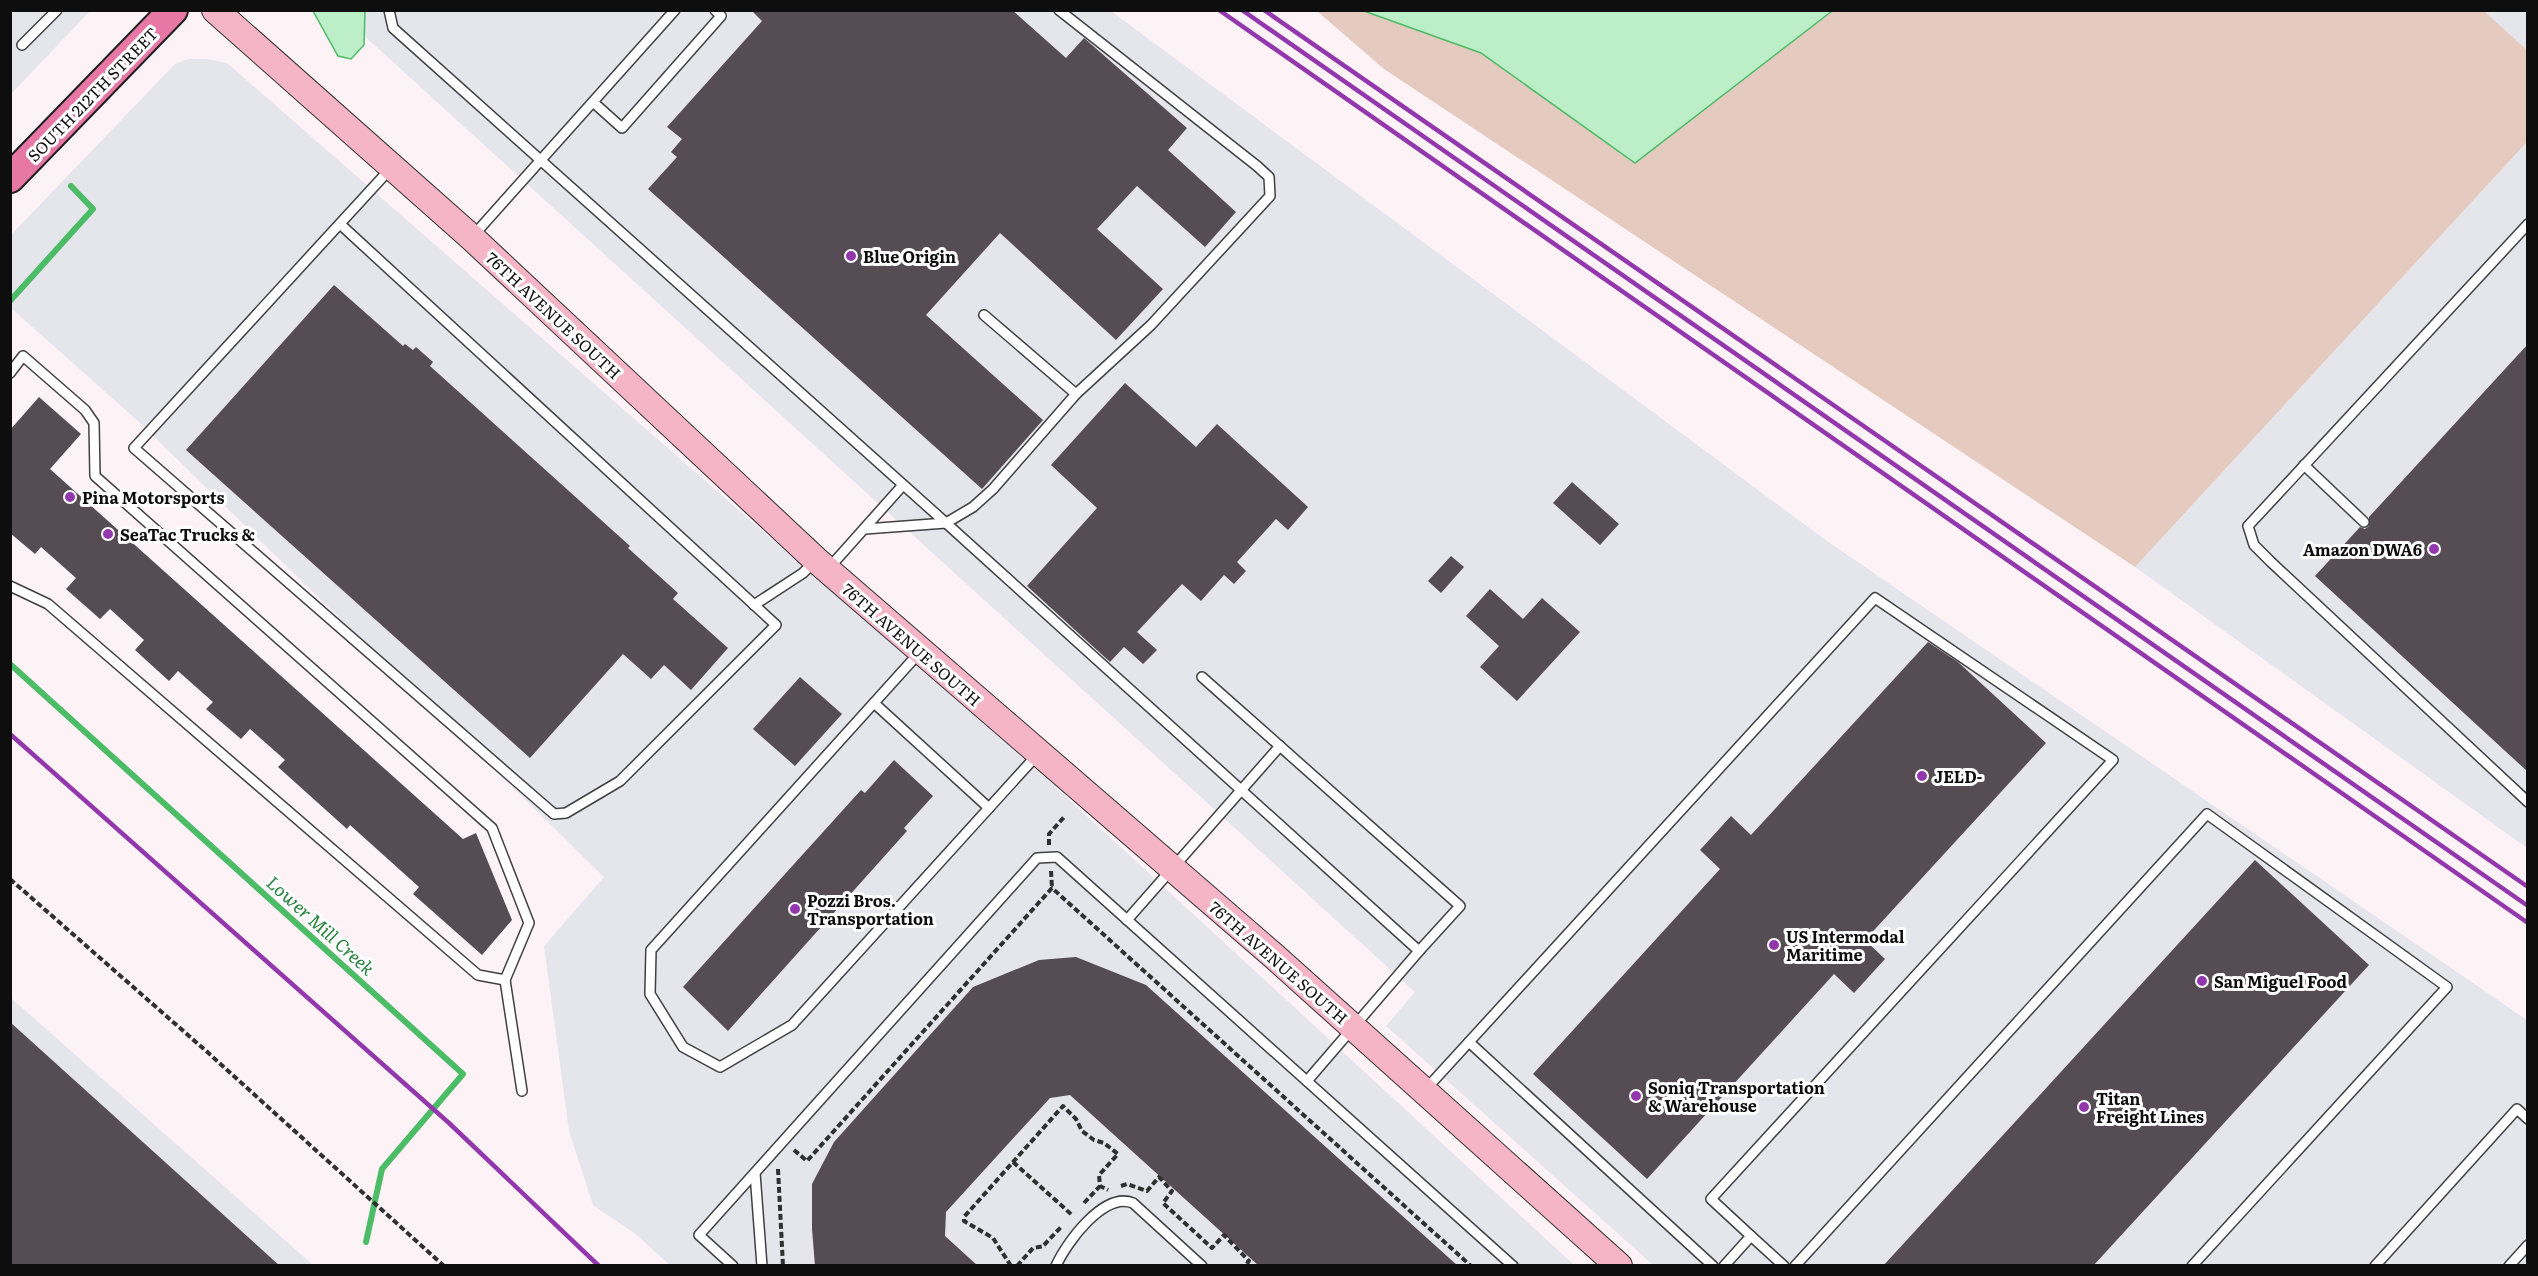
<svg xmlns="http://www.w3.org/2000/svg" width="2538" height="1276" viewBox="0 0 2538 1276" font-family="Literata,serif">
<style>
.industrial{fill:#e4e6ec}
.green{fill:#e4cabf}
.water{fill:#bceec7;stroke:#4dbc66;stroke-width:1.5}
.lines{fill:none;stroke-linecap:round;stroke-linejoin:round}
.stream{stroke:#4dbc66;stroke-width:6}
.building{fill:#564c53}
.lane-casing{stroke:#414141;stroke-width:12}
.secondary-casing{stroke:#303030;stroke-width:28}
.primary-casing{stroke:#1f1f1f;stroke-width:32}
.path{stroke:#303030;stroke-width:4;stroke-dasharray:6 3;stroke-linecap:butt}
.lane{stroke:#fff;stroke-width:9}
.secondary{stroke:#f5b5c7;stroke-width:26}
.primary{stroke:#e778a6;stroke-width:28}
.rail{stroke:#9338ac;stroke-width:4.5}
.poi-dot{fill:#9338ac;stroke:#fff;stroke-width:2}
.labels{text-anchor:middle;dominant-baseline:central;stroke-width:6;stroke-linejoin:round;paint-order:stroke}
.street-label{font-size:16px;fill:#0e0e0e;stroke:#fff}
.poi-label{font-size:16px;font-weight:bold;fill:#0e0e0e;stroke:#fff;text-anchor:start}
.water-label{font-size:18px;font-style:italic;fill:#26833e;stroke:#fff}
</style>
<rect width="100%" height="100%" fill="#fdf2f6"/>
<!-- industrial -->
<g class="industrial">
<polygon points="11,11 90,11 11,94"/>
<polygon points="337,11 1111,11 1827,541 2527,1020 2527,1265 1653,1265 1386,1026 1415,992"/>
<polygon points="2484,11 2527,11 2527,50"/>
<polygon points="188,59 208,59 227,63 1050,782 1574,1265 670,1265 634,1233 593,1205 569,1131 544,946 604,877 138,421 11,308 10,236 175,64"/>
<polygon points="2527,142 2527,848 2135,567"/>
<polygon points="11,998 313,1265 11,1265"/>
</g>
<!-- green -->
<polygon class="green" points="1317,11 2484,11 2527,50 2527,142 2135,567 1384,69"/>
<!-- water -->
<g class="water">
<polygon points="313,11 365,11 364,45 351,59 338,56"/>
<polygon points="1364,11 1832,11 1635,163 1481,53"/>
</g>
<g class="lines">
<!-- stream -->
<g class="stream">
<polyline points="10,301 93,209 71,186"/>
<polyline points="10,664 463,1074 382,1169 366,1242"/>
</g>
</g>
<!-- building -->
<g class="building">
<polygon points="751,10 1012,10 1066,58 1084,38 1187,128 1168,150 1236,212 1205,247 1137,186 1097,229 1163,289 1116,340 1000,233 926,315 1043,420 982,489 648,189 677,157 671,152 682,139 667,127 762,21"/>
<polygon points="334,285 403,346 405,344 413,350 416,347 433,362 430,366 630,546 628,548 678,593 673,599 728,648 691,690 664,665 651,679 623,654 530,758 186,450"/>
<polygon points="2528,344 2528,772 2315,576 2360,527 2365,529 2369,526 2369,517"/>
<polygon points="1125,383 1196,447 1217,424 1308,507 1288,530 1276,519 1237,562 1246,571 1234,584 1224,575 1201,601 1182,584 1137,632 1157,650 1143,664 1124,647 1110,662 1027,586 1097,508 1051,465"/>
<polygon points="39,397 81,434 50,469 463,839 476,833 512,920 482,955 413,894 419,887 350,825 347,829 278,767 285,760 250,729 241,739 206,709 213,702 178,671 169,681 135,650 144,640 110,609 100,619 66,589 76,578 41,547 35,554 10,533 10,430"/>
<polygon points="1572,482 1619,524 1600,545 1553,503"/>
<polygon points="1451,556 1464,567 1441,593 1428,581"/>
<polygon points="1490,589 1523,619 1542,598 1580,632 1517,701 1480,667 1499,646 1466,616"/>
<polygon points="1928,642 1958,662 2046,743 1865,940 1885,959 1854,993 1834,974 1647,1179 1533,1074 1720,869 1700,850 1731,816 1751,835"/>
<polygon points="800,677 842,714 795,766 753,729"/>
<polygon points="894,760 933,796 904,828 907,831 728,1031 683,987 861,790 865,793"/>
<polygon points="2255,860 2369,965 2093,1266 1883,1266"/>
<polygon points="1076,957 1146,985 1458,1266 1259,1266 1070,1095 1050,1098 946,1212 945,1236 978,1266 815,1266 812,1229 812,1184 834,1142 973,987 1039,960"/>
<polygon points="10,1022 280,1266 10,1266"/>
</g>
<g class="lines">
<defs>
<g id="lane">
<polyline points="389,10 393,28 946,523 1419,951 1307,1081"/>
<polyline points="22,45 57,10"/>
<polyline points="593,102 622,128 721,16 715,10"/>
<polyline points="340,224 776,625 620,781 566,813 554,814 134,448 391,168"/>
<polyline points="2528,224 2248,526 2254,545 2271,562 2528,802"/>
<polyline points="473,236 675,10"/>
<polyline points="984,315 1076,394"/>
<polyline points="10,373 23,356 85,410 94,423 95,476 492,828 529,923 505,980 478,975 48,604 10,586"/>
<polyline points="2304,465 2364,522"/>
<polyline points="865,529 946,523 973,507 993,489 1076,394 1151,325 1270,196 1269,177 1257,166 1059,10"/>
<polyline points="829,568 903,485"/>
<polyline points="754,605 803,573 815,561"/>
<polyline points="919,653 651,950 650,994 683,1047 720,1067 792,1025 1037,755"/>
<polyline points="1202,677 1460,906 1419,951"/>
<polyline points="874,703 989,808"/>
<polyline points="1127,920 1280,746"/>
<polyline points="505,980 522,1091"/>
<polyline points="1469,1042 1713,1266"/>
<polyline points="1426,1089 1875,598 2113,760 1711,1199 1751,1236 1724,1266"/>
<polyline points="755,1173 762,1266"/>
<polyline points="1751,1236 1784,1266"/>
<polyline points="733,1266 699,1235 1037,858 1057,857 1513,1266"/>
<path d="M 1056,1266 C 1066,1243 1104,1191 1133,1203 L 1202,1266"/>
<polyline points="1795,1266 2207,814 2447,987 2192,1266"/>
<polyline points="2375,1266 2517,1109 2528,1119"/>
<polyline points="2509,1266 2528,1245"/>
</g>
<polyline id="secondary" points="215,10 471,237 816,560 1275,957 1619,1266"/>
<polyline id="primary" points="10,178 173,10"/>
</defs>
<!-- lane casing -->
<use href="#lane" class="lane-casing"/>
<!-- secondary casing -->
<use href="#secondary" class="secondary-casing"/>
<!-- primary casing -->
<use href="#primary" class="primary-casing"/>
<!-- path -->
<g class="path">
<polyline points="1049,845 1049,834 1065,816"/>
<polyline points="1051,871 1052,888"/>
<polyline points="10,879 205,1050 444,1266"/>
<polyline points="794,1150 807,1161 1052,888 1471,1266"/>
<polyline points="1013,1162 1072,1215"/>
<polyline points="778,1169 783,1266"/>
<polyline points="1121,1186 1127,1184 1147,1191 1159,1177 1172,1191 1163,1203 1212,1248 1224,1235 1249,1261 1245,1266"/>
<polyline points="1084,1203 1100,1186"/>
<polyline points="1044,1245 1062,1226"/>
<polyline points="1011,1266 993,1238 964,1221 964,1217 1063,1106 1076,1119 1082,1131 1094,1140 1104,1143 1118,1154 1099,1175 1100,1186 1108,1190"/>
<polyline points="1017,1266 1033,1248 1045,1246"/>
</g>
<!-- lane -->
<use href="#lane" class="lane"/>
<!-- secondary -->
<use href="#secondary" class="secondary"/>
<!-- primary -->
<use href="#primary" class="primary"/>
<!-- rail -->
<g class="rail">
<path d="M 1219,10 C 1655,316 2092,618 2528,923"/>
<polyline points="1242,10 2528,906"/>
<polyline points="1264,10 2528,887"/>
<polyline points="10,734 449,1123 599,1266"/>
</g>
</g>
<!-- markers -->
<g class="poi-dot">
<circle cx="851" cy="256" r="6"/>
<circle cx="70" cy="497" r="6"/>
<circle cx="108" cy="534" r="6"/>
<circle cx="2434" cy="549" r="6"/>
<circle cx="1922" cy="776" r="6"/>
<circle cx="795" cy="909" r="6"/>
<circle cx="1774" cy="945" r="6"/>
<circle cx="2202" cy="981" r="6"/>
<circle cx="1636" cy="1096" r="6"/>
<circle cx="2084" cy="1107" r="6"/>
</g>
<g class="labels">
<!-- street labels -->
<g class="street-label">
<text transform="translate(92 94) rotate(-46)">SOUTH 212TH STREET</text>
<text transform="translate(554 315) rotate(43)">76TH AVENUE SOUTH</text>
<text transform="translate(912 644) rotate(41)">76TH AVENUE SOUTH</text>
<text transform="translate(1279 962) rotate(41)">76TH AVENUE SOUTH</text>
</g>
<!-- poi labels -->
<g class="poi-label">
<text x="863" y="256">Blue Origin</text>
<text x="82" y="497">Pina Motorsports</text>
<text x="120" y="534">SeaTac Trucks &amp;</text>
<text x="2422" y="549" text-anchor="end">Amazon DWA6</text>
<text x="1934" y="776">JELD-</text>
<text x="807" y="900">Pozzi Bros.<tspan x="807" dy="18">Transportation</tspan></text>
<text x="1786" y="936">US Intermodal<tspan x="1786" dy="18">Maritime</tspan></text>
<text x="2214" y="981">San Miguel Food</text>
<text x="1648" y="1087">Soniq Transportation<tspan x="1648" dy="18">&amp; Warehouse</tspan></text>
<text x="2096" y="1098">Titan<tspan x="2096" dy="18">Freight Lines</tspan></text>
</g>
<!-- water labels -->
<g class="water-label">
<text transform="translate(321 925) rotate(42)">Lower Mill Creek</text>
</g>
</g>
<!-- border -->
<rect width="2538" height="1276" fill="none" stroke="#0e0e0e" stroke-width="24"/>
</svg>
